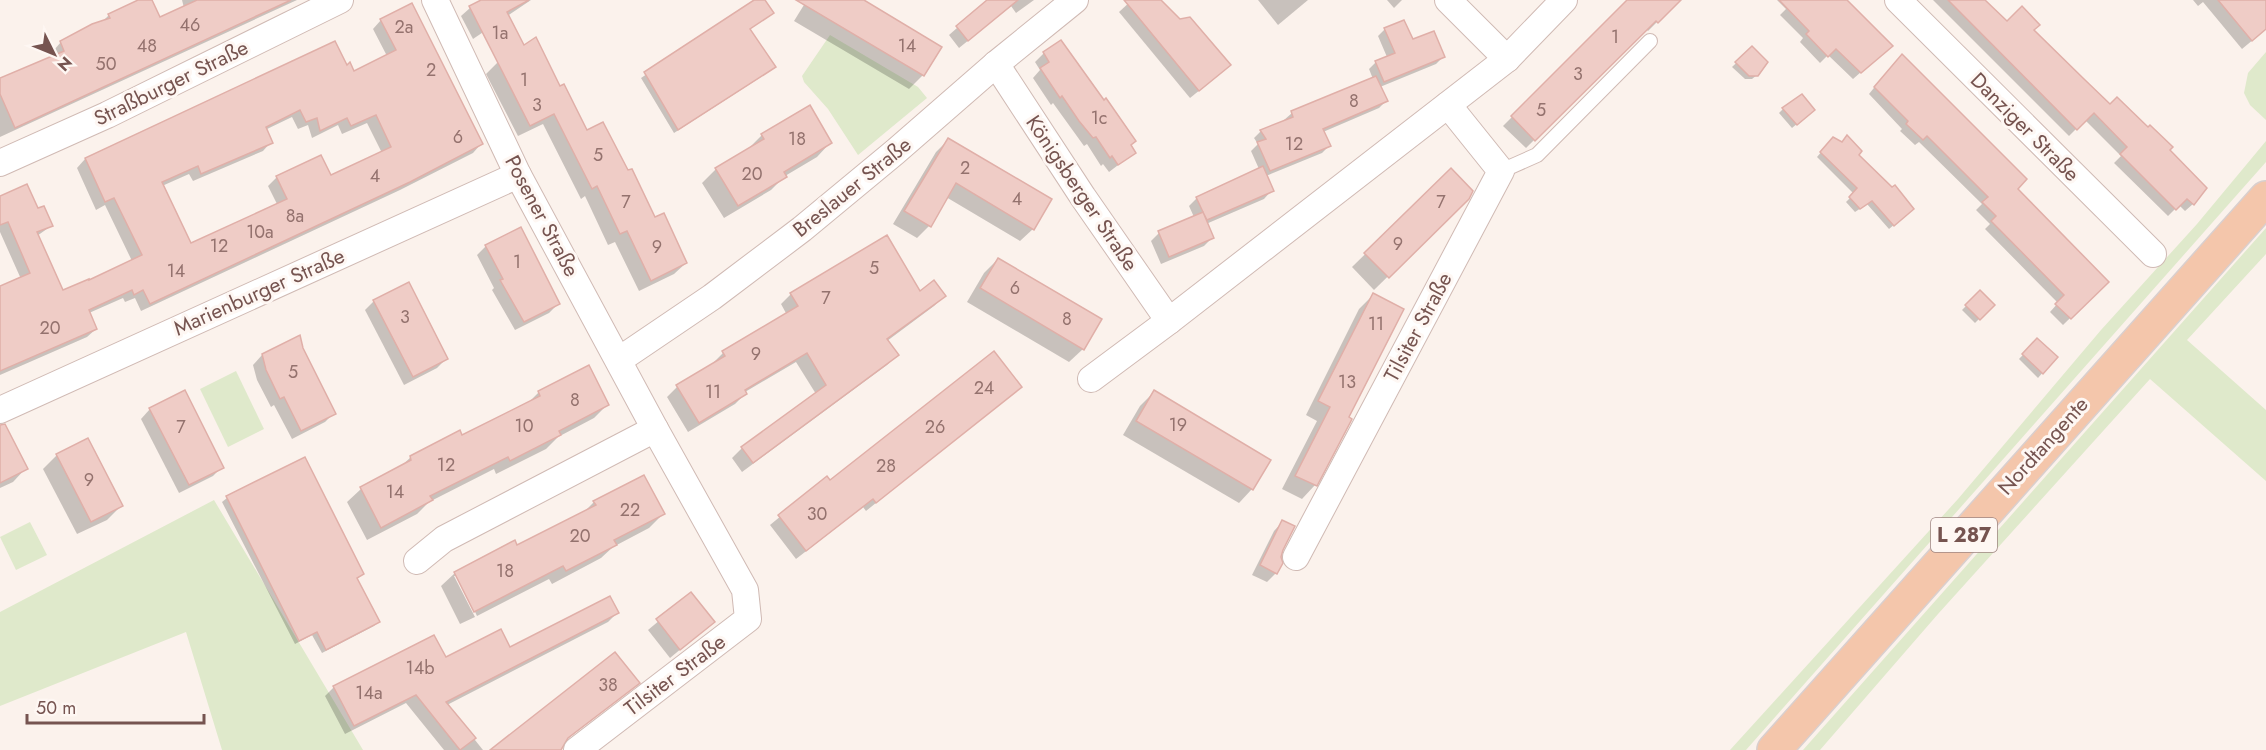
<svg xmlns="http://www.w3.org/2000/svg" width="2266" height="750" viewBox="0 0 2266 750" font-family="Jost,sans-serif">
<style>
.green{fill:#dfe9cb}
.shadow{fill:#0003;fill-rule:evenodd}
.building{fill:#efccc6;stroke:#e0afa8;stroke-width:1.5;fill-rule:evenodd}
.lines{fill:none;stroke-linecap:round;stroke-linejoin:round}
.service-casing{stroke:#d0bab4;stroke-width:16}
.minor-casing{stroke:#d0bab4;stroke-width:28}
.primary-casing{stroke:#d9cfce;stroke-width:36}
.service{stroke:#fff;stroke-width:14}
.minor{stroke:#fff;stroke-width:26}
.primary{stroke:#f4c6ab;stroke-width:33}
.labels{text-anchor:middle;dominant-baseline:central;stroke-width:6;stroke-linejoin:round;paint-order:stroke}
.number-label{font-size:18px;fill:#94726e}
.shield{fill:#fef7f3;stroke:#9f8581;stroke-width:1.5}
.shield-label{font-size:20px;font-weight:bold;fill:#765450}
.street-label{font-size:21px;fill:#765450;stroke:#fef7f3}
</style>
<rect width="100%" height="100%" fill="#fbf2ec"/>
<!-- green -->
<g class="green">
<polygon points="830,35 918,87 927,98 858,155 828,109 804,82 802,76"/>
<polygon points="2266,52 2266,120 2250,105 2244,93 2248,73"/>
<polygon points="2266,141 2266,162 2212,223 1746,750 1730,750 1958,499 2101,330 2197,224"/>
<polygon points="2266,228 2266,254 2187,340 2266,410 2266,481 2150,379 1938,614 1820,750 1803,750"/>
<polygon points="236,371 264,429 228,447 200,389"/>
<polygon points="214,500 363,750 222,750 186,632 0,706 0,612"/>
<polygon points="30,522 47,555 16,570 0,537"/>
</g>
<!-- shadow -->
<g class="shadow">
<polygon points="141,0 150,0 159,19 184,8 182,0 297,0 0,137 0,80 56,56 54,50 61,42 101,23 109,15"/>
<polygon points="485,0 531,0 473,39 461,16 470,8"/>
<polygon points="757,0 764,0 772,13 749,29 770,71 674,133 641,78"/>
<polygon points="807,0 861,0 923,75 909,89 794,21"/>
<polygon points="989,0 1034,0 1016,13 1011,6 959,48 949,35"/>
<polygon points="1132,0 1160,0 1221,73 1190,98 1119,12"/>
<polygon points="1258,0 1308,0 1278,25"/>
<polygon points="1387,0 1402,0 1394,8"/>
<polygon points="1629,0 1679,0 1648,31 1646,29 1526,148 1503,126"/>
<polygon points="1777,0 1846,0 1884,52 1853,79 1828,55 1820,63 1800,42 1803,38 1780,15 1786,9"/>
<polygon points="1933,0 1984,0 2007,24 2032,30 2110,107 2168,150 2193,204 2185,211 2179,205 2168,216 2114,163 2121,156 2085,120 2069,136"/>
<polygon points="2193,0 2266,0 2266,29 2242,49 2203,2 2198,6"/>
<path d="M 381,20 L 481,144 L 473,153 L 400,190 L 141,311 L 135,298 L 125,302 L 123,298 L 89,313 L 96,329 L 87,337 L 0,375 L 0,287 L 21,279 L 0,232 L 0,197 L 38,210 L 51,226 L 37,236 L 62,292 L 132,261 L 105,205 L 96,210 L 77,168 L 85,159 L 335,43 L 346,68 L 354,73 L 387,56 L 373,29 ZM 292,117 L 298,129 L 308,125 L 312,138 L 338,125 L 342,134 L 367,123 L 382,153 L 330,177 L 277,177 L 268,186 L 277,204 L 190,245 L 162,186 L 189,174 L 193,181 L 263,151 L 271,142 L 265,130 Z"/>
<polygon points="1385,29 1443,57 1436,64 1380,87 1386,101 1379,108 1323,132 1329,146 1322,153 1266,176 1272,190 1264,199 1206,224 1212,238 1204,246 1161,264 1151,241 1159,233 1194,217 1189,206 1197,198 1259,169 1251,151 1258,144 1254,138 1260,132 1285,121 1284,120 1292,113 1373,79 1369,69 1376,62 1387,57 1378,36"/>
<polygon points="536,39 559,88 587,132 686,263 674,274 639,291 615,242 608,245 585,196 581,199 543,124 518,136 486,74 498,62"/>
<polygon points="1061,42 1103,102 1134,153 1109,172 1103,164 1101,166 1087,144 1084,146 1053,103 1051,105 1033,78 1040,70 1035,62 1044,53"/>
<polygon points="1752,48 1757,75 1752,79 1745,79 1732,67"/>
<polygon points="1895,62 2107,282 2063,325 2050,312 2058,303 1985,229 1990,224 1976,210 1982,204 1919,142 1915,145 1900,131 1902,129 1869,94"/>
<polygon points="1783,109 1809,114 1792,128 1779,113"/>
<polygon points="762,135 830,143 817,157 785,176 771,190 724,218 702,183 716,169 748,149"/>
<polygon points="948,140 1033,229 1020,241 946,197 929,226 917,238 893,224 936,152"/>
<polygon points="1829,143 1857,155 1908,213 1889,229 1867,204 1855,212 1846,202 1854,194 1817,157"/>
<polygon points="1451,170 1468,198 1374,290 1352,267"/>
<polygon points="887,237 920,293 944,296 934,306 887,341 897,355 887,365 742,472 732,458 742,448 816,394 796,362 745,392 745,394 735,404 688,432 667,397 677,387 714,365 713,363 723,353 787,315 781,304 791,294"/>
<polygon points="486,246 558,304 549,313 515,330 492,290 494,288 477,255"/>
<polygon points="998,259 1083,349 1069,362 967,302 984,273"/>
<polygon points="1980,292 1993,305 1975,323 1962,310"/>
<polygon points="1373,295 1347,418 1350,419 1315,485 1302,499 1282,489 1317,421 1306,415 1359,309"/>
<polygon points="374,301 446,359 437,368 404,385 365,310"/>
<polygon points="2037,340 2056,357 2038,378 2019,359"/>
<polygon points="262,355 334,413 325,422 292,439 274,405 271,407 257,380 253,365"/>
<polygon points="1020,387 866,511 863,507 796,559 770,525 827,478 830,482"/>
<polygon points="539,392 607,405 594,418 558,437 546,449 496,474 494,469 429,502 417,514 367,540 347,502 361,489 399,468 411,457 462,437 527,404"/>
<polygon points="1154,392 1252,489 1239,503 1123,435 1140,406"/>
<polygon points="150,409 222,467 213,476 179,493 141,419"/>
<polygon points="0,446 26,468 13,482 0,488"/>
<polygon points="57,455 121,506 107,520 77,534 43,469"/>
<polygon points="304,459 362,574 356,579 378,622 374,626 322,653 312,635 295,644 222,502 227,498"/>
<polygon points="594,502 663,514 649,528 613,547 601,558 552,584 549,579 477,616 458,576 454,576 475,617 460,624 441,586 455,573 517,547 582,514"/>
<polygon points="1283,521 1281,549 1276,573 1267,582 1252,575 1274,531"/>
<polygon points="691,594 713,622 670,658 648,630"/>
<polygon points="617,613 608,622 447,705 483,750 444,750 406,703 345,734 325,696 334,687 445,659 509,649"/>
<polygon points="638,683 565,741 559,750 493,750"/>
</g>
<!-- building -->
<g class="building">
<polygon points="138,0 152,0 160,17 197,0 291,0 15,128 0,94 0,78 64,51 60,41 92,24 110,18 108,14"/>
<polygon points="481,0 529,0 507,12 524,45 536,37 560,86 564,84 587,130 603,122 628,170 632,169 655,217 664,213 687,263 651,281 627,231 620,234 597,186 592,189 554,114 530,126 469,6"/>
<polygon points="754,0 765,0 774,13 750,29 776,67 678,130 644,72"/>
<polygon points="796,0 864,0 942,47 924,76"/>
<polygon points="987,0 1018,0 968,41 956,26"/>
<polygon points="1124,0 1161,0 1180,19 1190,17 1231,65 1199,91"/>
<polygon points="1627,0 1681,0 1658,23 1656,21 1535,141 1511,116"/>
<polygon points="1779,0 1847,0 1893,46 1861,73 1836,49 1828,57 1806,34 1809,31"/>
<polygon points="1948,0 1985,0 2007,21 2022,6 2040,25 2034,30 2084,79 2110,104 2117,97 2148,127 2150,125 2173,147 2170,150 2207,188 2194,205 2187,199 2176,210 2120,154 2127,147 2094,113 2077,130"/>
<polygon points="2218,0 2266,0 2266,29 2252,41"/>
<path d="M 412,3 L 483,144 L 410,182 L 150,304 L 143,290 L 134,295 L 132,290 L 89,310 L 97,329 L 0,371 L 0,286 L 30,273 L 8,222 L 0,225 L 0,196 L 27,184 L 38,208 L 44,206 L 53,226 L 37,232 L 63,290 L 89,279 L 89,280 L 142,255 L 114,198 L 105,202 L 85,158 L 335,41 L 347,65 L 350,62 L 354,71 L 396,50 L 380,19 ZM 300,110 L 306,122 L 317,118 L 320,131 L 347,118 L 351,126 L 376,115 L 391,147 L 331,175 L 321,155 L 276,176 L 287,199 L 191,243 L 162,182 L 198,166 L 201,174 L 273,143 L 266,127 Z"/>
<polygon points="1404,20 1413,39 1434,31 1445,57 1384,82 1375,61 1395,53 1384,28"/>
<polygon points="1061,40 1104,100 1106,98 1136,141 1131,145 1136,153 1118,165 1112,156 1110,158 1096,137 1093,138 1079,121 1062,96 1060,98 1040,68 1049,62 1043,52"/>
<polygon points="1752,46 1768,62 1758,76 1749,76 1735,62"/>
<polygon points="1902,54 2027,179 2018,189 2109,282 2071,319 2055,304 2064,295 1991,221 1996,216 1982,202 1988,197 1927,136 1923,140 1906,124 1908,121 1874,87"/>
<polygon points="1376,76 1388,101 1323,129 1331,146 1270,171 1257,142 1266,139 1260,130 1293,117 1291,111"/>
<polygon points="1802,94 1815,110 1797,125 1782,108"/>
<polygon points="810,105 832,143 784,172 787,177 738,206 715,168 764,139 761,134"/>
<polygon points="1847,135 1862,151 1859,155 1892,187 1895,185 1914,209 1894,226 1872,201 1860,209 1849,197 1857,188 1820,152 1833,137 1842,142"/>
<polygon points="948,138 1052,199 1034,230 956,183 931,227 904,211"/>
<polygon points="1263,166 1274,191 1207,220 1203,212 1214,238 1169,257 1158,231 1203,212 1196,197"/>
<polygon points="1451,168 1473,191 1469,199 1389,278 1364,253"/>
<polygon points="521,227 560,304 524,322 500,280 503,279 485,245"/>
<polygon points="887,235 920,291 934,280 946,296 887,339 899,355 753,463 741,447 826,385 807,353 745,390 747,394 699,423 676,385 725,356 722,351 798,306 790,293"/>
<polygon points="998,258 1102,319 1084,350 980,288"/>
<polygon points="409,282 448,359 413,377 373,300"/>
<polygon points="1980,290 1995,305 1980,320 1965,305"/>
<polygon points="1373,293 1404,309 1349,417 1352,419 1317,486 1295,476 1330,407 1318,401"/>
<polygon points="300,335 303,348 336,414 301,431 284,397 280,399 266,370 262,354"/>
<polygon points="2037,338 2058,357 2043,374 2022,354"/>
<polygon points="994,351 1022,387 876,503 873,499 806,551 778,515 827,476 830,480"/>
<polygon points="589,365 609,405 559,431 561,435 510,461 508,457 430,496 433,500 381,528 360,487 411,460 410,456 460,430 462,435 540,396 538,391"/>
<polygon points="185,390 224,468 189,485 149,408"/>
<polygon points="1154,390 1271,460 1253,490 1136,421"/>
<polygon points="5,424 28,469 0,483 0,425"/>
<polygon points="88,438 123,506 91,522 56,454"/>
<polygon points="305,457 364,574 357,578 380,622 326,650 317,632 299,641 226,496"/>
<polygon points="644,475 665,514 614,540 617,545 566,571 563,566 474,612 454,572 515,540 517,545 596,505 593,501"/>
<polygon points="1282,520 1295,526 1283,550 1281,557 1283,563 1277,574 1260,565"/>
<polygon points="691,592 715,622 680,650 656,619"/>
<polygon points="610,596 619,613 446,702 476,738 460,750 416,695 354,726 333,686 434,635 446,657 501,629 510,647"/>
<polygon points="615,652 640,683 568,738 561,750 490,750"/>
</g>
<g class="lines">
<defs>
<polyline id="service" points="1501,171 1537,155 1650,41"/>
<g id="minor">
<polyline points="435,0 518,175 655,429 745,590 748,619 577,750"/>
<polyline points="1448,0 1507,59"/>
<polyline points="1898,0 2153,254"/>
<polyline points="996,64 1083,197 1169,321"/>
<polyline points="0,163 107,115 340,0"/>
<polyline points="619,360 712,297 802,229 895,152 996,64 1075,0"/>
<polyline points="1091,379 1169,321 1507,59 1564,0"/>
<polyline points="0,410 518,175"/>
<polyline points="1296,557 1501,171 1448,105"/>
<polyline points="417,561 444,539 655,429"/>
</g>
<polyline id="primary" points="1774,750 2266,198"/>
</defs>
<!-- service casing -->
<use href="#service" class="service-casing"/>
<!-- minor casing -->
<use href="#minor" class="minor-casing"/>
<!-- primary casing -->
<use href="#primary" class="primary-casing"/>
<!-- service -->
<use href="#service" class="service"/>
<!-- minor -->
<use href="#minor" class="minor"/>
<!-- primary -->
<use href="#primary" class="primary"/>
</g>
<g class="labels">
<!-- number labels -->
<g class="number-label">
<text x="190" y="25">46</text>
<text x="404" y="27">2a</text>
<text x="500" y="33">1a</text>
<text x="1615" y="37">1</text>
<text x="147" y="46">48</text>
<text x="907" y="46">14</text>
<text x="106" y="64">50</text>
<text x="431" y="70">2</text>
<text x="1578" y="74">3</text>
<text x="524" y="80">1</text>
<text x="1354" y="101">8</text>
<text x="537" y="105">3</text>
<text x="1541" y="110">5</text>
<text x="1099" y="118">1c</text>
<text x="458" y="137">6</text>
<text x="797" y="139">18</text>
<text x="1294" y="144">12</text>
<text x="598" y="155">5</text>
<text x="965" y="168">2</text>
<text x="752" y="174">20</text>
<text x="375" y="176">4</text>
<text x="1017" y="199">4</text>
<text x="626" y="202">7</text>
<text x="1441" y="202">7</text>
<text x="295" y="216">8a</text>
<text x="260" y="232">10a</text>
<text x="1398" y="244">9</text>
<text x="219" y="246">12</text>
<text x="657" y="247">9</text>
<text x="517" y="262">1</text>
<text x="874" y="268">5</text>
<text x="176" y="271">14</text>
<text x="1015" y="288">6</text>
<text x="826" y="298">7</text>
<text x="405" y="317">3</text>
<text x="1067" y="319">8</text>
<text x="1376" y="324">11</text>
<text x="50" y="328">20</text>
<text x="756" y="354">9</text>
<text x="293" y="372">5</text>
<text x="1347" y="382">13</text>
<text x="984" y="388">24</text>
<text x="713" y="392">11</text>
<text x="575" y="400">8</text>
<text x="1178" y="425">19</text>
<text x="524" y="426">10</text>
<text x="181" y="427">7</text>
<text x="935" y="427">26</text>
<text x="446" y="465">12</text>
<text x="886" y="466">28</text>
<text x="89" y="480">9</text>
<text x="395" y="492">14</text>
<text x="630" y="510">22</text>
<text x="817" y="514">30</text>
<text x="580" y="536">20</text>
<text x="505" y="571">18</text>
<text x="420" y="668">14b</text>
<text x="608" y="685">38</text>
<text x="369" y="693">14a</text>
</g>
<!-- shield labels -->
<rect class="shield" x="1931" y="518" width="66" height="34" rx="4.5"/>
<g class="shield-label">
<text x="1964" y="535">L 287</text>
</g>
<!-- street labels -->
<g class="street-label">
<text transform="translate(171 83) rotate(-26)">Straßburger Straße</text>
<text transform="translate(2025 127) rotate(45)">Danziger Straße</text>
<text transform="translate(852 187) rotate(-39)">Breslauer Straße</text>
<text transform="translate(1082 193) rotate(56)">Königsberger Straße</text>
<text transform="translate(542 216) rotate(62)">Posener Straße</text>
<text transform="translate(259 292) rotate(-24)">Marienburger Straße</text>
<text transform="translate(1418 327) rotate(-62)">Tilsiter Straße</text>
<text transform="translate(2043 446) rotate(-48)">Nordtangente</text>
<text transform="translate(675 675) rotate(-37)">Tilsiter Straße</text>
</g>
</g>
<!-- north arrow -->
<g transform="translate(54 54) rotate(133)" stroke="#fef7f3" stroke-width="4.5" paint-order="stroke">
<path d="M0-4.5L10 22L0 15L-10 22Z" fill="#765450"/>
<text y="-9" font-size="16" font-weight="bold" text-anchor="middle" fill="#765450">N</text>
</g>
<!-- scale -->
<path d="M27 714v9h177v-9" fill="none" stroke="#765450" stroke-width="3"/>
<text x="36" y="714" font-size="18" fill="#765450" stroke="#fef7f3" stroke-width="4.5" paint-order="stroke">50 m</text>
</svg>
